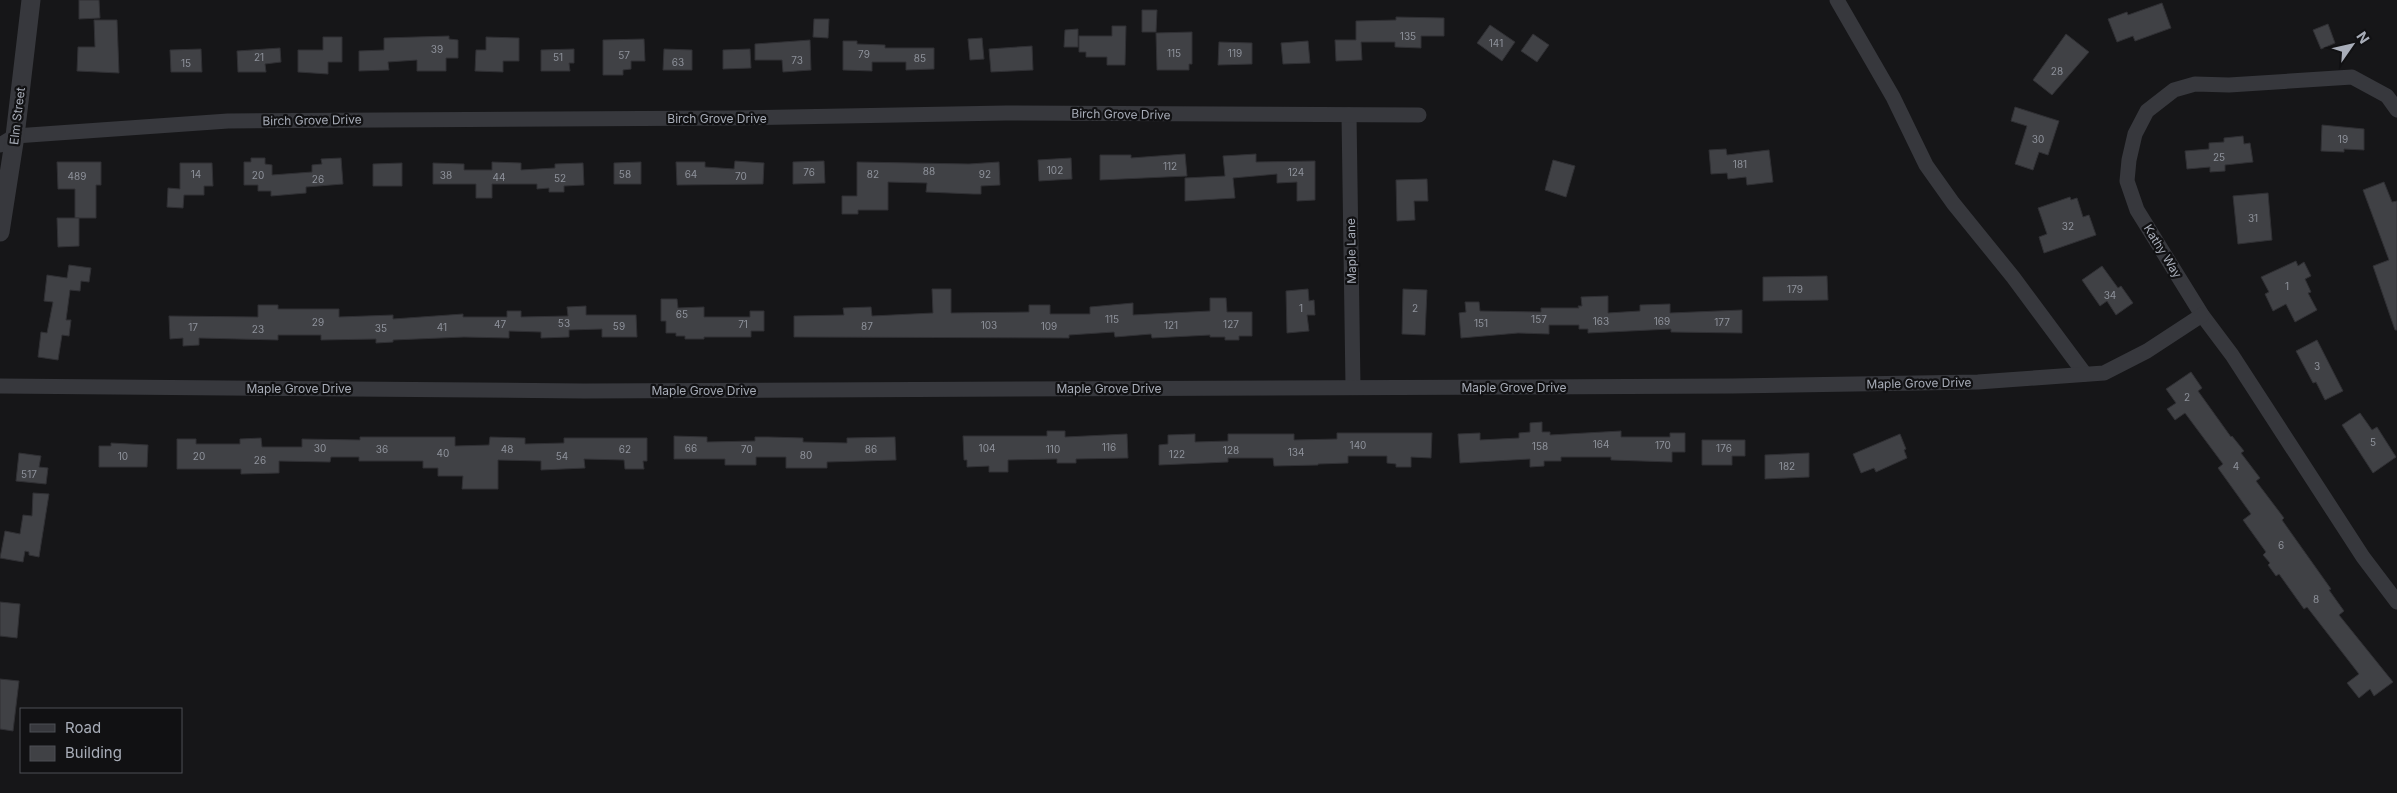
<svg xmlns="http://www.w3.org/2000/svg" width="2397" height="793" viewBox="0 0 2397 793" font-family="Inter,sans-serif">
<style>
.building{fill:#404145;stroke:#303034}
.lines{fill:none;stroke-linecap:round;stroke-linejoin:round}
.minor{stroke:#37383d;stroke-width:15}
.tertiary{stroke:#37383d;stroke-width:19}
.labels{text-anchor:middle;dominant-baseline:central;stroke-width:4.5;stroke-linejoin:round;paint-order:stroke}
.number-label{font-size:10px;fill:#8e929b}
.street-label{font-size:12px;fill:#a8adb8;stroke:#111113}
</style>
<rect width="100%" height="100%" fill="#161618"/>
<!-- building -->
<g class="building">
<polygon points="79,0 99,0 100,18 79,19"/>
<polygon points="2162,3 2171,28 2135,41 2133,36 2117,42 2108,19 2127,12 2128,15"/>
<polygon points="1142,10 1157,10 1156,32 1142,32"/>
<polygon points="1396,17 1444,18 1444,36 1421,36 1421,48 1395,47 1395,42 1361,42 1362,60 1336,61 1335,40 1356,40 1356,21 1396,20"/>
<polygon points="814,19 829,19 828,38 813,37"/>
<polygon points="94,20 117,20 119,73 77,71 78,47 95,47"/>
<polygon points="2328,24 2335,43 2321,49 2313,30"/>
<polygon points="1490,25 1515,42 1502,61 1477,43"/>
<polygon points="1112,26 1126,26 1125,65 1107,65 1107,57 1086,57 1086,52 1079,52 1079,36 1112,36"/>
<polygon points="1078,29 1078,47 1064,47 1065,30"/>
<polygon points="1192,32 1192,64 1189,64 1189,70 1157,70 1156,33"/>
<polygon points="1533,34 1549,45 1537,62 1521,51"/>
<polygon points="2066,34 2089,52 2052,95 2033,80"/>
<polygon points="449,36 449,39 458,40 458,58 446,58 446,71 417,71 417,60 388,62 389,70 359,71 359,51 384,50 384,38"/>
<polygon points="323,37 342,37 342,62 328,62 328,74 298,72 298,50 323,50"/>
<polygon points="486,37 519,38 519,61 503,61 503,72 475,71 476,50 486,50"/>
<polygon points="982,38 984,59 970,60 968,39"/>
<polygon points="644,39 645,61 631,61 631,69 623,70 623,75 603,75 603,40"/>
<polygon points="810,40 811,70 783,72 782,60 755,60 755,44"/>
<polygon points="843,41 857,41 857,44 885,45 885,48 934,48 934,69 906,70 906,62 872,62 872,71 843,70"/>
<polygon points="1308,41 1310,63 1283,64 1281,43"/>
<polygon points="1219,42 1252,43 1252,64 1218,65"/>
<polygon points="1032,46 1033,70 991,72 989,49"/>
<polygon points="280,48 281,62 265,64 266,72 238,72 237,51"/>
<polygon points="201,49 202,72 171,72 170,50"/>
<polygon points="574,49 574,63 569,63 570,71 541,71 541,50"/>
<polygon points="664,49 692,50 692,70 663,70"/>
<polygon points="750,49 751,68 723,69 723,50"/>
<polygon points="2015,107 2059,121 2048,155 2039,152 2033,170 2015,164 2027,126 2011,121"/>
<polygon points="2322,125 2364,129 2364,150 2344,149 2344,152 2321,151"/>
<polygon points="2243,136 2244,144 2250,143 2253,162 2225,165 2225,171 2210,172 2210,167 2187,169 2185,151 2209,149 2209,143 2224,142 2224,138"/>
<polygon points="1726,149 1727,155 1769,150 1773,182 1747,185 1746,177 1728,179 1727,173 1711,174 1709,150"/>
<polygon points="1185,154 1187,176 1100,180 1100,155 1131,155 1131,158"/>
<polygon points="1256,154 1256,162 1315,161 1315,200 1297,201 1297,182 1277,183 1277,174 1233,178 1235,198 1185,201 1185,178 1225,176 1223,156"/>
<polygon points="251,158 265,158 265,164 272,165 272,175 312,172 312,165 322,164 321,159 341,158 343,184 306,187 306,193 271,196 271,191 258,191 258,185 244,185 244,162 251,162"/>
<polygon points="1071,158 1072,179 1039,181 1038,160"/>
<polygon points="1553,160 1575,166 1566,197 1545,190"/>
<polygon points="735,161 764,163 763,184 677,185 676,162 705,162 705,167 734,169"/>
<polygon points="824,161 825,183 793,184 793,162"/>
<polygon points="57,162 101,162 101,185 96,185 96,218 75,218 75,189 58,189"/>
<polygon points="492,162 521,163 521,170 555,168 555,164 583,163 584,185 564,186 564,192 549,192 549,188 537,189 537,184 492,184 492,198 476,198 476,184 433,184 433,163 464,164 464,170 492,170"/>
<polygon points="641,162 641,184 614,184 614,163"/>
<polygon points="857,162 969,164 999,162 1000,185 981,186 981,194 973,194 926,192 927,183 888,182 888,210 858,210 858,214 842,214 842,196 857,196"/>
<polygon points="180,163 212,163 213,186 204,186 204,195 184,195 183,208 167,207 168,188 180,189"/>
<polygon points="402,163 402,186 373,186 373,164"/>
<polygon points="1427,179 1428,201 1414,201 1415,220 1397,221 1396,180"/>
<polygon points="2384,182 2392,202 2397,201 2397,330 2395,330 2373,266 2389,260 2363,190"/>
<polygon points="2268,193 2272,240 2238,244 2233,196"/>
<polygon points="2070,197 2071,200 2077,198 2083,217 2089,215 2096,235 2044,253 2039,237 2047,234 2038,208"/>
<polygon points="57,218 79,218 79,246 58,247"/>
<polygon points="2296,261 2298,266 2304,262 2311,276 2305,279 2311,292 2308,293 2317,310 2295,322 2286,304 2273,311 2265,294 2269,292 2261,277"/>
<polygon points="69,265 91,268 89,282 81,281 80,291 70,290 66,320 71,320 69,336 62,335 58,360 38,357 41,332 47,333 53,302 44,301 47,275 67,278"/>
<polygon points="2102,266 2118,288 2121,286 2133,303 2116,315 2107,301 2100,306 2082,280"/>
<polygon points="1827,276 1828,300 1763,301 1763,277"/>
<polygon points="932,289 951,289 951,313 1029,312 1029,305 1050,305 1050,314 1090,314 1090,307 1133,303 1133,315 1210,311 1210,298 1226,298 1227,312 1252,312 1252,336 1239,336 1239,340 1225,340 1225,337 1210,337 1210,335 1152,338 1151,334 1115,337 1114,332 1069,335 1069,338 794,337 794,316 844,315 843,308 871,307 872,316 933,313"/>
<polygon points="1308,289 1309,301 1314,300 1315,315 1307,315 1309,331 1287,333 1286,291"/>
<polygon points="1403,289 1427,290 1425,335 1402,334"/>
<polygon points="1608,296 1608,313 1640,311 1640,305 1670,304 1670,313 1742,310 1742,333 1671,332 1671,329 1588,333 1588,329 1579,329 1579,325 1549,325 1549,334 1518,333 1461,338 1459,313 1466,312 1465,302 1479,302 1480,311 1541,312 1541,308 1579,308 1578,306 1582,306 1581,297"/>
<polygon points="661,299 677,299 678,308 704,307 704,317 750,317 750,311 764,311 764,331 751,331 751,337 704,337 704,339 685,339 685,336 676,336 676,333 666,333 666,321 661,321"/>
<polygon points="258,305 278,305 278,309 339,309 339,317 393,315 393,319 463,314 463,317 507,317 507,311 521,311 521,317 568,316 567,307 586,306 586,315 636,315 637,337 602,337 602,329 569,330 569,337 541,338 541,332 509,331 509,338 464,337 393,340 393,342 376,343 376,339 321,340 321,335 278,335 278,340 199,338 199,345 183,346 183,338 170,339 169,316 258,317"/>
<polygon points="2317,340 2343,391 2325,400 2316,382 2313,383 2296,351"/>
<polygon points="2191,372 2202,388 2198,391 2231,437 2232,436 2244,451 2241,453 2260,478 2256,481 2284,518 2282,520 2331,589 2329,590 2344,611 2339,615 2393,682 2374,696 2370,689 2359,698 2347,683 2359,674 2307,607 2304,609 2279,574 2276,576 2268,565 2270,563 2263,555 2266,552 2243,520 2251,514 2218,468 2223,464 2185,413 2175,420 2167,409 2176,403 2166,389"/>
<polygon points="2360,413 2372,430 2377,427 2396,457 2373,473 2342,425"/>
<polygon points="1542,422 1542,432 1550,432 1550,435 1621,431 1621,437 1670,437 1670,433 1685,433 1685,452 1672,452 1672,462 1611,460 1611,457 1561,457 1561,461 1544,461 1544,466 1530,467 1530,459 1460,463 1458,434 1480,433 1480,440 1519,438 1519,433 1530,432 1530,423"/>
<polygon points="1047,431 1065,431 1065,437 1127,434 1128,458 1076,459 1076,463 1057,463 1057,459 1008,460 1008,472 989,472 989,466 967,467 967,460 964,460 963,436 1047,436"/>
<polygon points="1337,433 1432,433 1431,458 1411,457 1411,467 1396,467 1396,464 1387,463 1387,456 1348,456 1348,463 1318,464 1318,465 1274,466 1273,458 1228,458 1228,462 1159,465 1159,445 1168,444 1168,435 1195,434 1195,442 1228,441 1228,434 1294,434 1294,440 1337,439"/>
<polygon points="1900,434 1906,449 1904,450 1907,458 1876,472 1874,468 1861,473 1853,454"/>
<polygon points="674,436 707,437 707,442 755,441 755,437 769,437 803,438 803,442 847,443 847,438 895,437 896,460 827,462 827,468 786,468 786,457 756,457 756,465 725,465 725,459 674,459"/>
<polygon points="360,437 455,437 455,446 489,445 490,437 525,438 525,444 564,443 564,438 647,438 647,461 643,461 644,469 625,469 624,460 584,459 585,468 541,470 541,461 498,460 498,489 462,489 463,476 438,476 438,468 423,468 423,461 359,461 359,457 331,457 330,462 279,461 279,473 241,474 241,469 177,469 177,439 196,439 196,444 240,444 240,439 261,438 262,447 302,447 302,439 360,440"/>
<polygon points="1702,440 1745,440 1745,456 1732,456 1732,465 1702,465"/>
<polygon points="111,443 148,445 147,467 99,467 99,446 111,446"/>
<polygon points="19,453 41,456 39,467 48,468 46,484 16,481"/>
<polygon points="1809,453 1809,477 1765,479 1765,455"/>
<polygon points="33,493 49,494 39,557 29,555 29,552 25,551 23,562 0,558 5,531 20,534 23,515 32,516"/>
<polygon points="0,602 20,604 17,638 0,636"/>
<polygon points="0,679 19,681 13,731 0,729"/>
</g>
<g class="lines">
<!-- minor -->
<g class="minor">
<polyline points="1837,0 1893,97 1926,165 1953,203 2013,277 2085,374"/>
<polyline points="2397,110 2387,96 2352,77 2229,85 2195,84 2174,90 2147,111 2135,134 2129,160 2127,181 2137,210 2202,315 2232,355 2363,557 2397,602"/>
<polyline points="1349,115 1353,387"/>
<polyline points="0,145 15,136 228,121 731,118 1006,113 1419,115"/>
<polyline points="0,386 584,391 1732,386 1978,382 2104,373 2147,351 2202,315"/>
</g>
<!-- tertiary -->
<polyline class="tertiary" points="0,232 15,136 31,0"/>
</g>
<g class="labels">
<!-- number labels -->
<g class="number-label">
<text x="1408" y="36">135</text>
<text x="1496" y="43">141</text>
<text x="437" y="49">39</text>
<text x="1174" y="53">115</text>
<text x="1235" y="53">119</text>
<text x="864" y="54">79</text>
<text x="624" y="55">57</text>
<text x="259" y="57">21</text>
<text x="558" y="57">51</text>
<text x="920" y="58">85</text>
<text x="797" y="60">73</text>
<text x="678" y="62">63</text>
<text x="186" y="63">15</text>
<text x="2057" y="71">28</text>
<text x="2038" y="139">30</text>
<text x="2343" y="139">19</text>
<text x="2219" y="157">25</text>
<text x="1740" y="164">181</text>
<text x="1170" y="166">112</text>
<text x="1055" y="170">102</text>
<text x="929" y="171">88</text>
<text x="809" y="172">76</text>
<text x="1296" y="172">124</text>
<text x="196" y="174">14</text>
<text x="625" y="174">58</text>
<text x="691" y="174">64</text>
<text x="873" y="174">82</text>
<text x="985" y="174">92</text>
<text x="258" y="175">20</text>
<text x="446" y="175">38</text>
<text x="77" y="176">489</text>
<text x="741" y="176">70</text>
<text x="499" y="177">44</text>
<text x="560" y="178">52</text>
<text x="318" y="179">26</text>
<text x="2253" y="218">31</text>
<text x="2068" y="226">32</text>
<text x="2287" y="286">1</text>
<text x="1795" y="289">179</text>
<text x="2110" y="295">34</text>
<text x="1301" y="308">1</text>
<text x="1415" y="308">2</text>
<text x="682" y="314">65</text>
<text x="1112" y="319">115</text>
<text x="1539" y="319">157</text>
<text x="1601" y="321">163</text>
<text x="1662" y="321">169</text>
<text x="318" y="322">29</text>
<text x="1722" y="322">177</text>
<text x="564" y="323">53</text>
<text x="1481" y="323">151</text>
<text x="500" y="324">47</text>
<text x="743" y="324">71</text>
<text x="1231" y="324">127</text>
<text x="989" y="325">103</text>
<text x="1171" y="325">121</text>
<text x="619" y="326">59</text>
<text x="867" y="326">87</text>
<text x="1049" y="326">109</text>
<text x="193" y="327">17</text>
<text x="442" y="327">41</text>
<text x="381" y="328">35</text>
<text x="258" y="329">23</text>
<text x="2317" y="366">3</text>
<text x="2187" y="397">2</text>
<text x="2373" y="442">5</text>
<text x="1601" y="444">164</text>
<text x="1358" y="445">140</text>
<text x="1663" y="445">170</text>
<text x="1540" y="446">158</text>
<text x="1109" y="447">116</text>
<text x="320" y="448">30</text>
<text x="691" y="448">66</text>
<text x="987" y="448">104</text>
<text x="1724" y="448">176</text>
<text x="382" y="449">36</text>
<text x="507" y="449">48</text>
<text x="625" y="449">62</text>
<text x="747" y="449">70</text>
<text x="871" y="449">86</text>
<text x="1053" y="449">110</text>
<text x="1231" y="450">128</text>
<text x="1296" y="452">134</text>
<text x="443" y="453">40</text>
<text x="1177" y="454">122</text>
<text x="806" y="455">80</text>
<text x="123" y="456">10</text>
<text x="199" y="456">20</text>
<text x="562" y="456">54</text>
<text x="260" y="460">26</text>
<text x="1787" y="466">182</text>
<text x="2236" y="466">4</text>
<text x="29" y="474">517</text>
<text x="2281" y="545">6</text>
<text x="2316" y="599">8</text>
</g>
<!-- street labels -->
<g class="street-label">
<text transform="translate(1121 114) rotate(1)">Birch Grove Drive</text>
<text transform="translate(17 116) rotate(-83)">Elm Street</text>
<text x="717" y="118">Birch Grove Drive</text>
<text transform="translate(312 120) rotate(-1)">Birch Grove Drive</text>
<text transform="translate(1351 251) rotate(-91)">Maple Lane</text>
<text transform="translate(2163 251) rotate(58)">Kathy Way</text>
<text transform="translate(1919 383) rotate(-1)">Maple Grove Drive</text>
<text x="1514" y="387">Maple Grove Drive</text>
<text x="299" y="388">Maple Grove Drive</text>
<text x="1109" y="388">Maple Grove Drive</text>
<text x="704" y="390">Maple Grove Drive</text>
</g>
</g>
<!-- legend -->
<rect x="20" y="708" width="162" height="65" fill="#111113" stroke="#4d4f55"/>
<rect x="30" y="724" width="25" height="8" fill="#37383d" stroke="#4d4f55"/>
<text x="65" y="733" font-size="15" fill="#a8adb8">Road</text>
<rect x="30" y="746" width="25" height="15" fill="#404145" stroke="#4d4f55"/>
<text x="65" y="758" font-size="15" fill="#a8adb8">Building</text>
<!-- north arrow -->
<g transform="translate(2352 45) rotate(56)" stroke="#111113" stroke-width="4" paint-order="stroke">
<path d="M0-4L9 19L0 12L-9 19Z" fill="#a8adb8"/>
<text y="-8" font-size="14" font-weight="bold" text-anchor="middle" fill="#a8adb8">N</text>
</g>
</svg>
